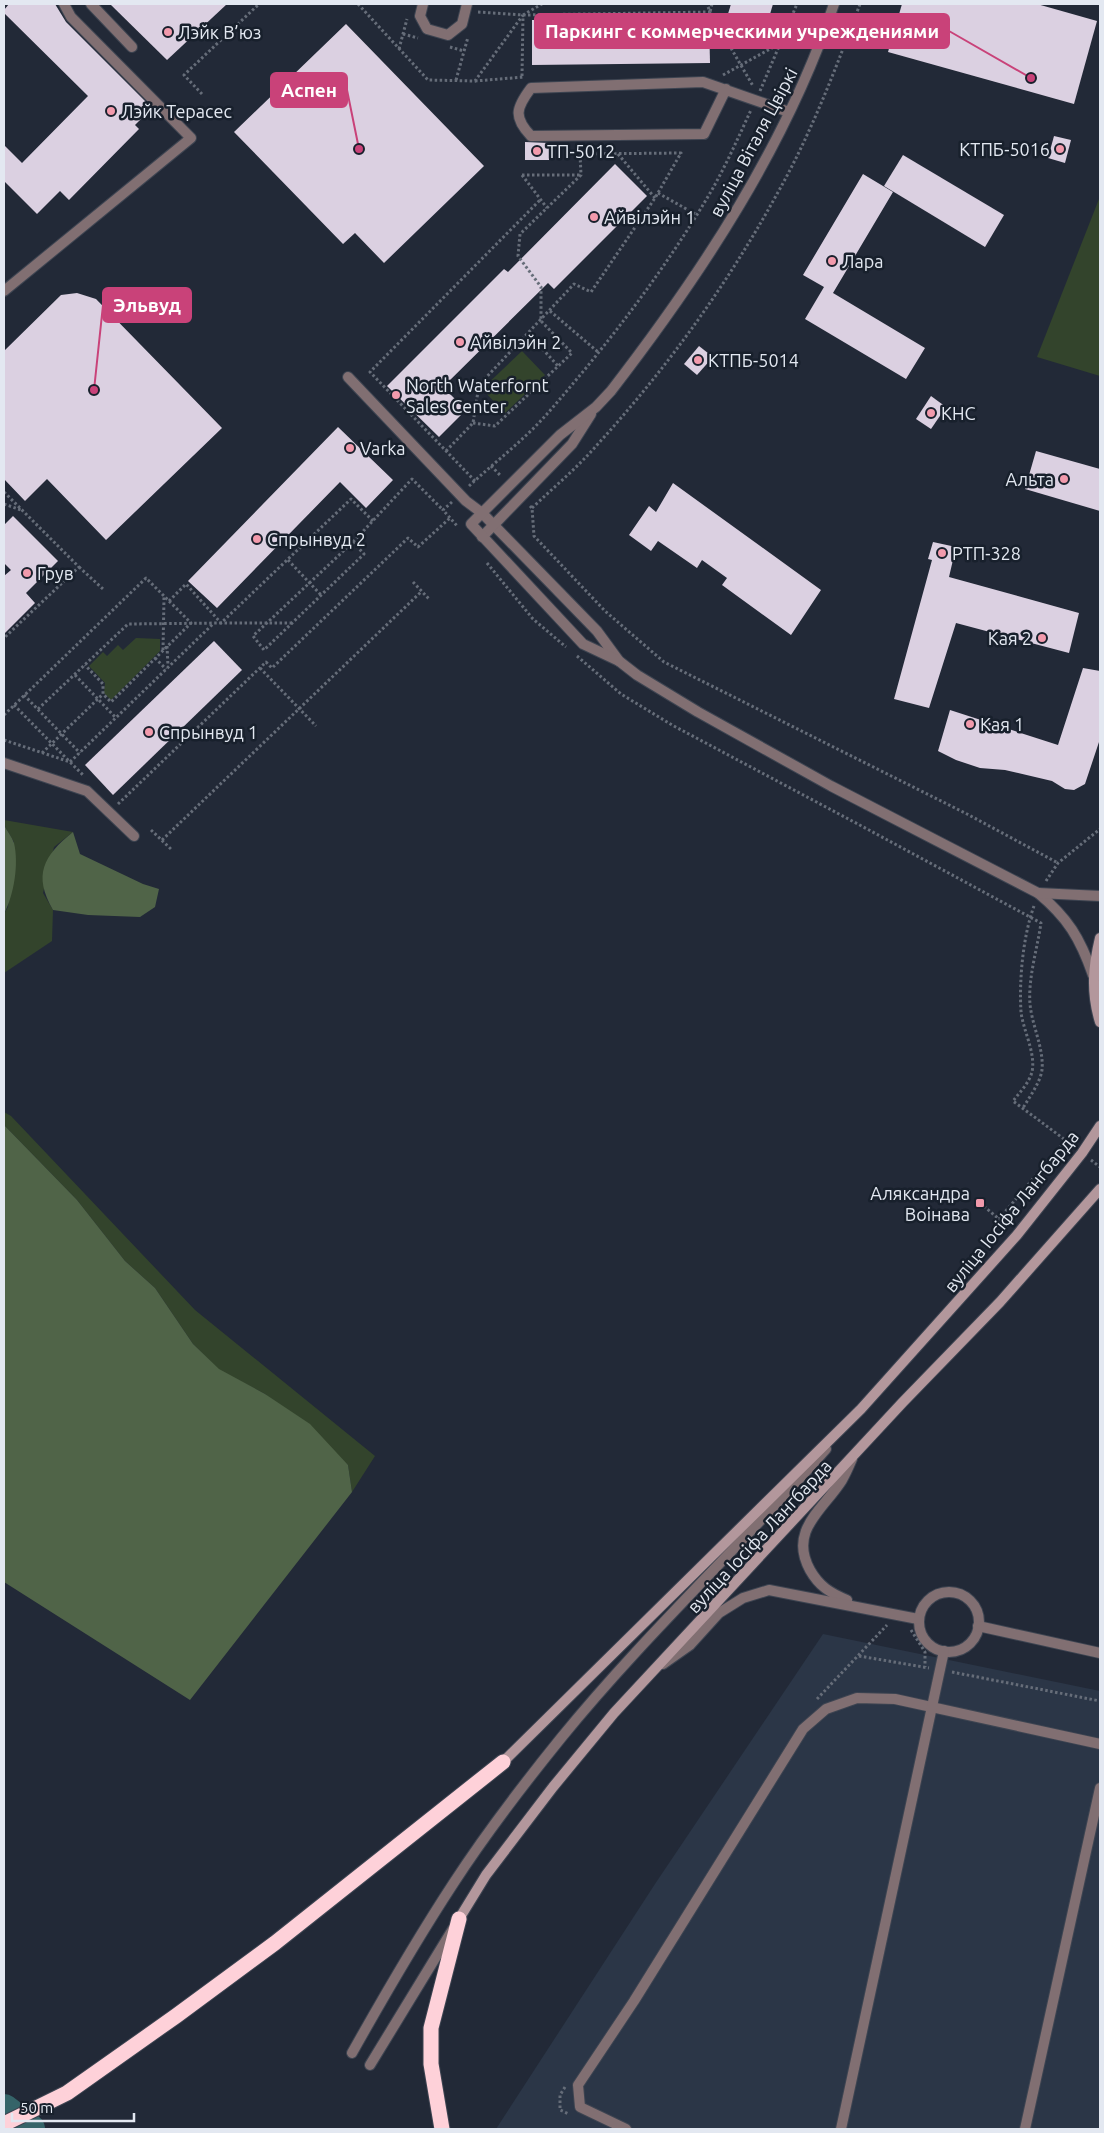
<svg xmlns="http://www.w3.org/2000/svg" width="1104" height="2133" viewBox="0 0 1104 2133" font-family="Ubuntu,sans-serif">
<style>
.built{fill:#2b3647}
.green{fill:#33442c}
.forest{fill:#506448}
.lines{fill:none;stroke-linecap:round;stroke-linejoin:round}
.river{stroke:#356469;stroke-width:30}
.building{fill:#dbd0e1}
.lane-casing{stroke:#3d4451;stroke-width:12}
.street-casing{stroke:#3d4451;stroke-width:12}
.secondary-casing{stroke:#3d4451;stroke-width:12}
.highway-casing{stroke:#3d4451;stroke-width:17}
.path{stroke:#666d79;stroke-width:3;stroke-dasharray:2.5 2.5;stroke-linecap:butt}
.lane{stroke:#816f72;stroke-width:10}
.street{stroke:#816f72;stroke-width:10}
.secondary{stroke:#b3979c;stroke-width:10}
.highway{stroke:#fed1d9;stroke-width:15}
.poi-dot{fill:#f29aac;stroke:#18202c;stroke-width:2}
.labels{text-anchor:middle;dominant-baseline:central;stroke-width:5;stroke-linejoin:round;paint-order:stroke}
.poi-label{font-size:18px;fill:#e3e8f1;stroke:#18202c;text-anchor:start}
.street-label{font-size:18px;fill:#e3e8f1;stroke:#18202c}
.leader{fill:none;stroke:#c94279;stroke-width:2}
.callout-dot{fill:#c94279;stroke:#18202c;stroke-width:2}
.callout{fill:#c94279;stroke:#c94279;stroke-width:2}
.callout-label{font-size:19px;text-anchor:middle;font-weight:bold;fill:#fff}
</style>
<rect width="100%" height="100%" fill="#222937"/>
<!-- built -->
<polygon class="built" points="823,1634 1100,1691 1100,2129 496,2129 655,1884"/>
<!-- green -->
<g class="green">
<polygon points="1099,199 1100,200 1100,376 1037,357"/>
<polygon points="522,351 545,375 505,413 482,389"/>
<polygon points="136,638 160,639 160,651 111,700 104,693 105,683 89,666 103,652 107,656 118,645 123,650"/>
<polygon points="4,820 73,832 54,847 43,893 53,910 52,941 4,973 4,914 8,907 14,842 4,825"/>
<polygon points="4,1112 11,1116 195,1310 375,1456 352,1492 348,1465 265,1394 219,1370 193,1344 155,1288 125,1261 77,1200 4,1125"/>
</g>
<!-- forest -->
<g class="forest">
<path d="M 4,825 C 7,831 12,837 14,843 C 19,864 14,895 4,914 Z"/>
<path d="M 73,832 L 80,854 L 143,884 L 159,889 L 155,907 L 140,917 L 88,915 L 53,910 C 33,875 43,856 73,832 Z"/>
<polygon points="4,1125 77,1200 125,1261 155,1288 193,1344 219,1369 265,1394 310,1424 348,1465 352,1492 190,1700 4,1582"/>
</g>
<g class="lines">
<!-- river -->
<polyline class="river" points="4,2109 30,2129"/>
</g>
<!-- building -->
<g class="building">
<polygon points="9,4 55,4 66,22 152,108 135,125 139,129 69,200 60,191 37,214 4,181 4,145 22,163 88,96 4,13 4,10"/>
<polygon points="110,4 227,4 167,60"/>
<polygon points="731,4 773,4 763,38 724,27"/>
<polygon points="902,4 1037,4 1097,21 1074,104 888,52"/>
<polygon points="709,18 710,63 532,65 532,20"/>
<polygon points="346,24 484,166 384,263 355,233 343,244 234,132"/>
<polygon points="1054,136 1071,140 1065,163 1048,158"/>
<polygon points="525,142 549,143 549,160 525,160"/>
<polygon points="903,155 1004,215 985,247 884,186"/>
<polygon points="615,164 647,196 554,289 548,283 443,387 466,410 439,437 387,386 504,269 508,272"/>
<polygon points="863,174 893,192 833,293 925,348 906,379 805,319 824,287 803,275"/>
<polygon points="77,293 96,299 222,428 106,540 47,479 25,501 4,479 4,351 61,295"/>
<polygon points="699,346 713,357 697,375 684,364"/>
<polygon points="931,396 946,407 931,429 916,419"/>
<polygon points="338,427 393,480 366,508 340,482 217,608 188,581"/>
<polygon points="1036,451 1100,469 1100,511 1025,489"/>
<polygon points="673,483 821,590 791,635 722,585 727,578 702,560 697,568 658,541 651,551 629,535 649,506 656,512"/>
<polygon points="13,516 58,561 26,593 35,603 4,634 4,576 11,570 4,563 4,525"/>
<polygon points="933,542 956,547 949,577 1079,613 1069,653 956,623 929,708 894,699 932,560 928,559"/>
<polygon points="214,641 242,670 113,795 85,765"/>
<polygon points="1083,668 1100,671 1100,739 1085,784 1074,790 1065,789 1052,781 1005,770 980,768 956,760 938,751 950,710 1058,745"/>
</g>
<g class="lines">
<defs>
<g id="lane">
<polyline points="91,4 132,47"/>
<polyline points="423,4 420,16 427,29 448,35 462,24 467,4"/>
<path d="M 726,89 L 704,134 L 531,136 C 513,117 516,108 531,88 L 703,82 L 789,112"/>
<polyline points="4,291 191,138 71,17 64,4"/>
<polyline points="348,377 466,501 482,513"/>
<polyline points="4,763 87,791 134,836"/>
<circle cx="949" cy="1622" r="30"/>
<path d="M 847,1600 C 830,1593 819,1586 810,1570 C 788,1530 824,1509 842,1480 C 846,1473 849,1466 852,1459"/>
<polyline points="978,1626 1100,1653"/>
<polyline points="663,1664 690,1645 719,1613 743,1598 769,1590 918,1619"/>
<polyline points="626,2129 580,2107 578,2085 634,2001 803,1729 826,1709 857,1698 895,1699 1100,1744"/>
<polyline points="841,2129 944,1651"/>
<polyline points="1025,2129 1100,1788"/>
</g>
<g id="street">
<path d="M 482,513 L 597,631 L 619,661 L 637,675 L 698,712 L 831,786 L 1038,893 C 1068,918 1080,938 1093,975"/>
<polyline points="482,537 572,444 591,414"/>
<path d="M 619,661 L 583,644 L 471,524 L 560,435 L 596,407 L 611,391 C 702,273 786,146 834,4"/>
<polyline points="1038,893 1100,896"/>
<path d="M 352,2053 C 384,1996 417,1939 453,1884 C 486,1833 523,1785 561,1738 C 644,1636 740,1547 826,1449"/>
<polyline points="370,2065 453,1929"/>
</g>
<g id="secondary">
<path d="M 1100,938 C 1093,967 1091,993 1100,1022"/>
<polyline points="503,1762 861,1409 1017,1235 1082,1153 1100,1126"/>
<polyline points="459,1919 486,1875 553,1787 614,1713 903,1402 1000,1302 1100,1189"/>
</g>
<g id="highway">
<polyline points="4,2124 67,2093 176,2016 275,1943 503,1762"/>
<polyline points="442,2129 431,2064 431,2028 459,1919"/>
</g>
</defs>
<!-- lane casing -->
<use href="#lane" class="lane-casing"/>
<!-- street casing -->
<use href="#street" class="street-casing"/>
<!-- secondary casing -->
<use href="#secondary" class="secondary-casing"/>
<!-- highway casing -->
<use href="#highway" class="highway-casing"/>
<!-- path -->
<g class="path">
<polyline points="358,4 428,80 475,81 523,15"/>
<polyline points="712,4 710,12 753,86"/>
<polyline points="478,12 523,15 542,4"/>
<polyline points="523,15 710,12 707,4"/>
<polyline points="403,34 418,38"/>
<polyline points="450,47 464,51"/>
<polyline points="399,49 407,19"/>
<polyline points="723,75 779,44"/>
<polyline points="522,76 523,15"/>
<polyline points="456,80 468,37"/>
<polyline points="475,81 524,77"/>
<polyline points="760,91 797,4"/>
<polyline points="202,94 184,75 259,4"/>
<polyline points="618,154 655,198"/>
<polyline points="522,175 581,175"/>
<polyline points="522,175 547,208"/>
<polyline points="658,193 697,215"/>
<polyline points="550,311 598,352"/>
<polyline points="529,334 558,366"/>
<polyline points="473,423 495,426 572,353 541,321 541,287 518,256 520,234 581,175 580,154"/>
<polyline points="446,451 473,423 479,385 574,284 591,292 655,198 681,153 580,154 580,146"/>
<polyline points="491,466 501,476"/>
<polyline points="475,481 370,372 541,199"/>
<path d="M 469,486 C 495,462 524,440 547,414 C 608,344 666,269 713,188 C 727,163 739,136 751,110"/>
<polyline points="4,492 79,567 4,638"/>
<polyline points="452,502 443,510 458,527"/>
<polyline points="4,504 21,510"/>
<polyline points="530,506 532,508 534,536 605,611 664,662 967,814 1058,863"/>
<path d="M 532,508 C 554,487 577,468 597,445 C 667,368 727,285 777,194 C 811,134 836,68 860,4"/>
<polyline points="353,542 364,554 264,650 253,636 353,542 412,479 443,510"/>
<polyline points="288,560 321,595"/>
<polyline points="487,563 533,619 566,647"/>
<polyline points="79,567 103,589"/>
<polyline points="413,582 430,600"/>
<polyline points="169,601 186,584 221,623 293,623"/>
<polyline points="167,646 168,666"/>
<polyline points="163,650 164,597"/>
<path d="M 577,656 L 621,694 L 672,725 L 869,830 L 1041,923 C 1037,950 1028,978 1030,1004 C 1032,1026 1044,1048 1042,1070 C 1040,1083 1030,1096 1023,1108"/>
<polyline points="155,658 166,669"/>
<polyline points="260,668 316,726"/>
<polyline points="75,675 116,718"/>
<polyline points="24,695 80,753"/>
<polyline points="14,705 70,762 213,624"/>
<polyline points="38,709 128,624 221,623 351,499 373,521"/>
<polyline points="4,715 146,578 191,623 111,702 103,694 103,684 85,665"/>
<polyline points="4,740 70,762 84,776"/>
<polyline points="42,753 103,694"/>
<polyline points="118,804 266,662 272,668 408,538 418,547 450,518"/>
<polyline points="151,830 172,850"/>
<polyline points="162,840 422,591"/>
<polyline points="1046,881 1058,863 1100,829"/>
<path d="M 1034,906 C 1023,936 1019,980 1021,1012 C 1023,1030 1036,1053 1032,1072 C 1029,1083 1020,1092 1013,1101 L 1072,1145"/>
<polyline points="1091,1160 1100,1167"/>
<polyline points="980,1203 999,1219 1066,1140"/>
<polyline points="999,1219 1008,1227"/>
<polyline points="911,1630 925,1652 925,1667"/>
<polyline points="859,1656 929,1668"/>
<polyline points="952,1672 1100,1701"/>
<polyline points="817,1699 887,1625"/>
<polyline points="565,2087 560,2095 560,2110 569,2114"/>
</g>
<!-- lane -->
<use href="#lane" class="lane"/>
<!-- street -->
<use href="#street" class="street"/>
<!-- secondary -->
<use href="#secondary" class="secondary"/>
<!-- highway -->
<use href="#highway" class="highway"/>
</g>
<!-- markers -->
<g class="poi-dot">
<circle cx="168" cy="32" r="5"/>
<circle cx="111" cy="111" r="5"/>
<circle cx="1060" cy="149" r="5"/>
<circle cx="537" cy="151" r="5"/>
<circle cx="594" cy="217" r="5"/>
<circle cx="832" cy="261" r="5"/>
<circle cx="460" cy="342" r="5"/>
<circle cx="698" cy="360" r="5"/>
<circle cx="396" cy="395" r="5"/>
<circle cx="931" cy="413" r="5"/>
<circle cx="350" cy="448" r="5"/>
<circle cx="1064" cy="479" r="5"/>
<circle cx="257" cy="539" r="5"/>
<circle cx="942" cy="553" r="5"/>
<circle cx="27" cy="573" r="5"/>
<circle cx="1042" cy="638" r="5"/>
<circle cx="970" cy="724" r="5"/>
<circle cx="149" cy="732" r="5"/>
<rect x="975" y="1198" width="10" height="10" rx="2.5"/>
</g>
<g class="labels">
<!-- poi labels -->
<g class="poi-label">
<text x="178" y="32">Лэйк В’юз</text>
<text x="121" y="111">Лэйк Терасес</text>
<text x="1050" y="149" text-anchor="end">КТПБ-5016</text>
<text x="547" y="151">ТП-5012</text>
<text x="604" y="217">Айвілэйн 1</text>
<text x="842" y="261">Лара</text>
<text x="470" y="342">Айвілэйн 2</text>
<text x="708" y="360">КТПБ-5014</text>
<text x="406" y="385">North Waterfornt<tspan x="406" dy="21">Sales Center</tspan></text>
<text x="941" y="413">КНС</text>
<text x="360" y="448">Varka</text>
<text x="1054" y="479" text-anchor="end">Альта</text>
<text x="267" y="539">Спрынвуд 2</text>
<text x="952" y="553">РТП-328</text>
<text x="37" y="573">Грув</text>
<text x="1032" y="638" text-anchor="end">Кая 2</text>
<text x="980" y="724">Кая 1</text>
<text x="159" y="732">Спрынвуд 1</text>
<text x="970" y="1193" text-anchor="end">Аляксандра<tspan x="970" dy="21">Воінава</tspan></text>
</g>
<!-- street labels -->
<g class="street-label">
<text transform="translate(753 142) rotate(-62)">вуліца Віталя Цвіркі</text>
<text transform="translate(1011 1211) rotate(-51)">вуліца Іосіфа Лангбарда</text>
<text transform="translate(759 1536) rotate(-47)">вуліца Іосіфа Лангбарда</text>
</g>
</g>
<!-- callouts -->
<path class="leader" d="M1031 78L949 31M359 149L347 90M94 390L103 305"/>
<g class="callout-dot">
<circle cx="1031" cy="78" r="5"/>
<circle cx="359" cy="149" r="5"/>
<circle cx="94" cy="390" r="5"/>
</g>
<g class="callout">
<rect x="535" y="14" width="414" height="34" rx="5"/>
<rect x="271" y="73" width="76" height="34" rx="5"/>
<rect x="103" y="288" width="88" height="34" rx="5"/>
</g>
<g class="callout-label">
<text x="742" y="38">Паркинг с коммерческими учреждениями</text>
<text x="309" y="97">Аспен</text>
<text x="147" y="312">Эльвуд</text>
</g>
<!-- border -->
<rect width="1104" height="2133" fill="none" stroke="#e3e8f1" stroke-width="10"/>
<!-- scale -->
<path d="M12 2113v8h122v-8" fill="none" stroke="#e3e8f1" stroke-width="2.5"/>
<text x="20" y="2113" font-size="15" fill="#e3e8f1" stroke="#18202c" stroke-width="4" paint-order="stroke">50 m</text>
</svg>
